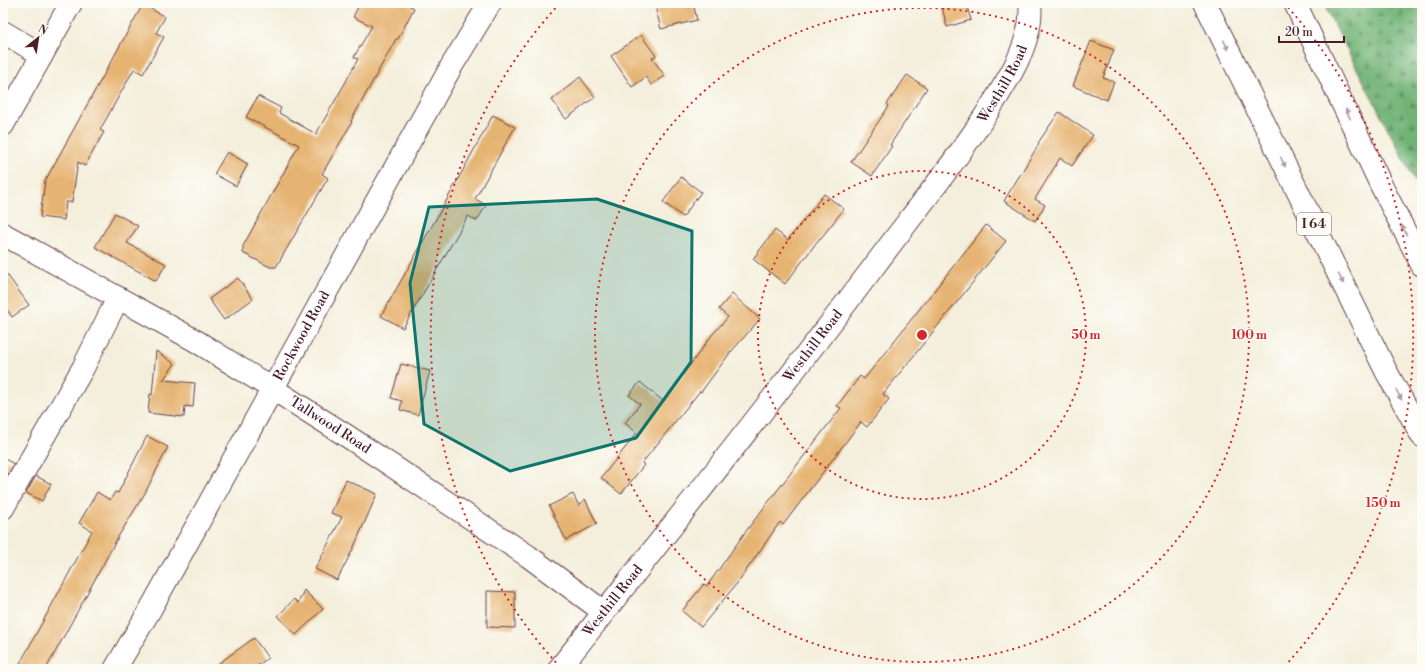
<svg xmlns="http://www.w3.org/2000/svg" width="1425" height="672" viewBox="0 0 1425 672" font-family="'Libre Bodoni',serif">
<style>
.forest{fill:url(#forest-firs);stroke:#5e6950}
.building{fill:#e6b472}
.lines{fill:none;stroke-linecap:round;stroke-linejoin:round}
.minor-casing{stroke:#643e46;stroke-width:24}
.major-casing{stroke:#643e46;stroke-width:24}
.highway-casing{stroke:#643e46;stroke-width:24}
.minor{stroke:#fff;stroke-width:22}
.major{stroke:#fff;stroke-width:22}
.highway{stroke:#fff;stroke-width:22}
.oneway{fill:#ae9aa0}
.marked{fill:#0f766e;fill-opacity:0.2;stroke:#0f766e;stroke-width:3;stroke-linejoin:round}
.ring{fill:none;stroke:#d62828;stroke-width:2;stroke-dasharray:2 4}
.labels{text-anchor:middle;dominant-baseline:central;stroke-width:3;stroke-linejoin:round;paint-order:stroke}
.shield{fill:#fdfcf7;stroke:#806168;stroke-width:1}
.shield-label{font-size:13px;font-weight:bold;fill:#4a1f2b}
.street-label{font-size:14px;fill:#4a1f2b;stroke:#fdfcf7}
.centre{fill:#d62828;stroke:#fdfcf7;stroke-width:2}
.ring-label{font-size:12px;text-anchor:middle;font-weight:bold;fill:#d62828;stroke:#fdfcf7;stroke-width:3;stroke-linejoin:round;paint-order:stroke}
</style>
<defs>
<pattern id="forest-firs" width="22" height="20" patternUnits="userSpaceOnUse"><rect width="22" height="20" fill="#71b376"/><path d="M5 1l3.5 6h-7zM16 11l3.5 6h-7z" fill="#5f9161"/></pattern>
</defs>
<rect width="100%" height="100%" fill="#fdfcf7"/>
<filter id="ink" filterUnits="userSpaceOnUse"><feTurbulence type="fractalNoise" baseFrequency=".025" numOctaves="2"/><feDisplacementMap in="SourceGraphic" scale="8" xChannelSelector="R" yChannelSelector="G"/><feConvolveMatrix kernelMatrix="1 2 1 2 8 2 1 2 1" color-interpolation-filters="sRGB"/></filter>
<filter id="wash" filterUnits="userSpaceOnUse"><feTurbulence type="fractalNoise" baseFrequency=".012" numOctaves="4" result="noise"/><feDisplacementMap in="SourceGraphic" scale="16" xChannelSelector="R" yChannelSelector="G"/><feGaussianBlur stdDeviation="0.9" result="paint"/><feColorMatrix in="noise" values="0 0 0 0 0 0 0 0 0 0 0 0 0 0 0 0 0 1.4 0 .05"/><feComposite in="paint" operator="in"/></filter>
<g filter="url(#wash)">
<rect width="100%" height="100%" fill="#f4efdc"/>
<!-- forest -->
<polygon class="forest" points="1323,3 1422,3 1422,195"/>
<g id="blocks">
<!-- building -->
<g class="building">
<polygon points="360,3 404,3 414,8 398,39 396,39 351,121 352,122 322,174 328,178 276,267 270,267 243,253 243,246 299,145 246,117 258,96 281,108 279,113 316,134 344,85 358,59 354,57 372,26 353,17"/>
<polygon points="665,3 693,3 697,20 661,29 655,6"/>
<polygon points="941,3 966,3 971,20 947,27"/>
<polygon points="143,4 165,17 156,33 164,37 143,74 134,69 100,130 104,132 85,166 78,162 72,202 66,202 64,220 40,217 45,181"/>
<polygon points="641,35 656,56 652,58 665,76 651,85 646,77 632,87 611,56"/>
<polygon points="1091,41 1114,50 1103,78 1114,82 1107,100 1073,86"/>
<polygon points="907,75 927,88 890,145 892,146 872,176 851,162 889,106 887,104"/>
<polygon points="580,77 595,97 566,119 552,100"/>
<polygon points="1059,112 1093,135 1072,166 1060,158 1035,199 1045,205 1035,221 1004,201 1039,144 1038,143"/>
<polygon points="493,115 515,127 475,199 486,205 477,221 468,216 403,328 381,316 445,203"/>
<polygon points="227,152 248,164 236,186 214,174"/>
<polygon points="681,177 701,192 683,217 663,202"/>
<polygon points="824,194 844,209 821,238 820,238 785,284 753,259 775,230 788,240"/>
<polygon points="115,213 138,226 127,243 166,264 156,281 95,247"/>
<polygon points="986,225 1006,241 883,394 889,399 867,427 861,422 783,525 780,522 738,582 701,627 682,611 704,584 707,586 746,531 841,408 837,406 860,376 864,379"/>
<polygon points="3,269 29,305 12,317 3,304"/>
<polygon points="238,278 253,299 224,320 209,299"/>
<polygon points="732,294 760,319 730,353 701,392 700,391 642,463 644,465 621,494 601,478 637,433 625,423 640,404 629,395 640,382 663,401 665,399 712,335 728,317 719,309"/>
<polygon points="156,351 175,364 163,380 195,383 193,407 185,406 184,417 148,413 150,394 152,395"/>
<polygon points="401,364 430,371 418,415 400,410 402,401 391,398"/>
<polygon points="147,436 168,447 145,493 118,537 46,669 17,669 92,531 79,523 97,492 110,500 115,492 118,493"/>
<polygon points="3,458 14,464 4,481 3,481"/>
<polygon points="36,476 51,484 42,501 26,493"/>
<polygon points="346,480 377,494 353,549 337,580 315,569 342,517 331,513"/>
<polygon points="573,494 579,506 585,499 597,524 566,540 549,506"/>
<polygon points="304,590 323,609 296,635 278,616 294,599 298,603"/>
<polygon points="487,591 515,592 515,628 487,627"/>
<polygon points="254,638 268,658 253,669 211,669"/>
</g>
</g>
</g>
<g filter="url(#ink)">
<use href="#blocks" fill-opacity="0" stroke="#643e46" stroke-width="1"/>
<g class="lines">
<defs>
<g id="minor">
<polyline points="3,32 42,55"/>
<path id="s1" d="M 3,234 L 196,341 L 273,389 L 347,436 L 528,556 L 604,612"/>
<polyline points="3,508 83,368 118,298"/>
<path id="s2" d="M 115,669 L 150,610 L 451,67 L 490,3"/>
<path id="s3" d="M 559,669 C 664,536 770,404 872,269 C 919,206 970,145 1009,77 C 1021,56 1033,27 1030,3"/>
</g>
<polyline id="major" points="3,125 71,3"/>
<g id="highway">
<polyline points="1205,3 1386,371 1422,436"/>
<polyline points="1295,3 1382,187 1422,265"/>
</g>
</defs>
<!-- minor casing -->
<use href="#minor" class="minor-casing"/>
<!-- major casing -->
<use href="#major" class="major-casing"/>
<!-- highway casing -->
<use href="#highway" class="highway-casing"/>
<!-- minor -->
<use href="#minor" class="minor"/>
<!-- major -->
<use href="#major" class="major"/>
<!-- highway -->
<use href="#highway" class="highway"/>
</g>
<!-- one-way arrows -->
<defs><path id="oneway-solid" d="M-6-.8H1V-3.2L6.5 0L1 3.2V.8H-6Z"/></defs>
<g class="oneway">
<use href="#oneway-solid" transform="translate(1226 45) rotate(64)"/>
<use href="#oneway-solid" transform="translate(1348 114) rotate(-115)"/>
<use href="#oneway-solid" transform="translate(1283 162) rotate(64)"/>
<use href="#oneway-solid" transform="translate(1404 230) rotate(-117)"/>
<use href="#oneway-solid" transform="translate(1341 279) rotate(64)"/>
<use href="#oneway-solid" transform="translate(1399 395) rotate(61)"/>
</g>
</g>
<!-- marked area -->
<path class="marked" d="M 597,199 L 692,231 L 691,362 L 636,438 L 510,471 L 424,424 L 410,283 L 429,207 Z"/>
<!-- distance rings -->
<g class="ring">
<circle cx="922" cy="335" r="164"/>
<circle cx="922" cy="335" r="327"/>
<path d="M560 667A491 491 0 0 1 560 3M1284 3A491 491 0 0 1 1284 667"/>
</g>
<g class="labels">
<!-- shield labels -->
<rect class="shield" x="1297" y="213" width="34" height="22" rx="3"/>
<g class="shield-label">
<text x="1314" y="224">I 64</text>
</g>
<!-- street labels -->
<g class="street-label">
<text stroke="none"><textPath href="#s3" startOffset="735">Westhill Road</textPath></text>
<text stroke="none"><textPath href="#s2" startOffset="382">Rockwood Road</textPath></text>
<text stroke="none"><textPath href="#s3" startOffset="411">Westhill Road</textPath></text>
<text stroke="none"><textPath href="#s1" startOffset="379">Tallwood Road</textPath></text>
<text stroke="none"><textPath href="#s3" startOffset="87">Westhill Road</textPath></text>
</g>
</g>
<circle cx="922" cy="335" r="6" class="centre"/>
<g class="ring-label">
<text x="1086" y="339">50 m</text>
<text x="1249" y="339">100 m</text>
<text x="1383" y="507">150 m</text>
</g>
<!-- margin -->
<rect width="1425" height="672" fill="none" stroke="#fdfcf7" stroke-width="16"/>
<!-- north arrow -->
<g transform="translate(38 38) rotate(30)" stroke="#fdfcf7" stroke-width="3" paint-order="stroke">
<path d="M0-3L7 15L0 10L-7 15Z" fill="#4a1f2b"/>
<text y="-6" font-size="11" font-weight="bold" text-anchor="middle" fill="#4a1f2b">N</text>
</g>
<!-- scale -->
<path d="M1279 36v6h65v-6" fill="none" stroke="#4a1f2b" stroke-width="2"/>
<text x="1285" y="36" font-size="12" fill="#4a1f2b" stroke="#fdfcf7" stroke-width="3" paint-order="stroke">20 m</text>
</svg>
